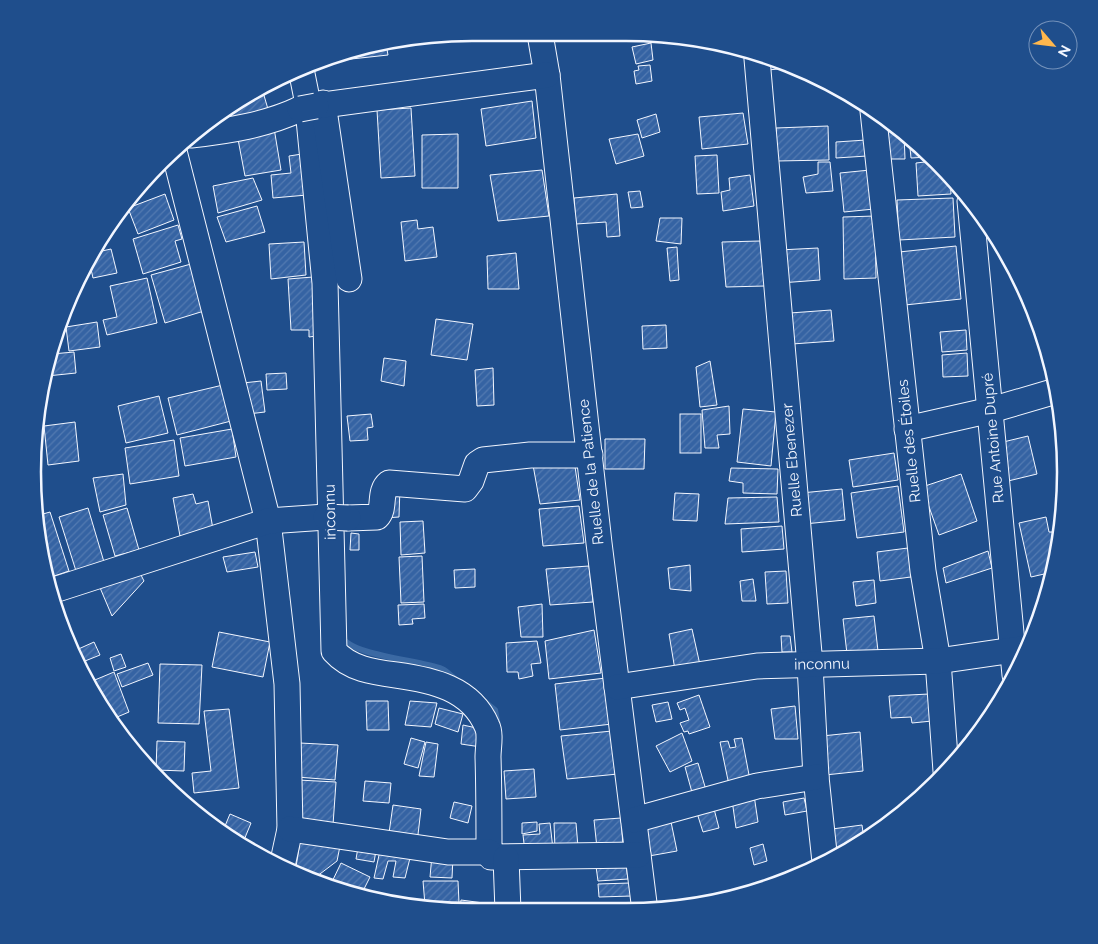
<svg xmlns="http://www.w3.org/2000/svg" width="1098" height="944" viewBox="0 0 1098 944" font-family="Raleway,sans-serif">
<style>
.lines{fill:none;stroke-linecap:round;stroke-linejoin:round}
.stream{stroke:#3b69a3;stroke-width:6}
.building{fill:url(#building-hatch);stroke:#f2f6ff}
.minor-casing{stroke:#f2f6ff;stroke-width:27}
.minor{stroke:#1f4e8c;stroke-width:25}
.minor-bridge-casing{stroke:#f2f6ff;stroke-width:27;stroke-linecap:butt}
.minor-bridge{stroke:#1f4e8c;stroke-width:25}
.labels{text-anchor:middle;dominant-baseline:central;stroke-width:4;stroke-linejoin:round;paint-order:stroke}
.street-label{font-size:15px;fill:#f2f6ff;stroke:#1f4e8c}
.rim{fill:none;stroke:#f2f6ff;stroke-width:2.5}
</style>
<defs>
<pattern id="building-hatch" width="6" height="6" patternUnits="userSpaceOnUse" patternTransform="scale(1.25)"><rect width="6" height="6" fill="#3563a3"/><path d="M-1 1l2-2M0 6l6-6M5 7l2-2" fill="none" stroke="#537ab1"/></pattern>
</defs>
<rect width="100%" height="100%" fill="#1f4e8c"/>
<g class="lines">
<!-- stream -->
<g class="stream">
<path d="M 341,636 C 351,656 420,660 442,669 C 447,671 452,677 457,681"/>
<polyline points="485,702 495,710 498,726"/>
</g>
</g>
<!-- building -->
<g class="building">
<polygon points="651,43 653,60 636,64 632,47"/>
<polygon points="386,44 388,55 333,61 332,57 359,47"/>
<polygon points="767,62 788,68 768,70"/>
<polygon points="650,65 652,81 636,84 634,71 639,70 638,66"/>
<polygon points="263,92 270,116 235,127 230,110 250,96"/>
<polygon points="532,101 536,138 486,146 481,109"/>
<polygon points="411,108 415,176 381,178 377,110"/>
<polygon points="743,113 748,144 702,149 699,117"/>
<polygon points="656,114 660,132 642,138 637,120"/>
<polygon points="885,123 893,123 904,133 905,159 886,159"/>
<polygon points="828,126 829,160 777,161 776,128"/>
<polygon points="274,128 281,170 245,176 237,134"/>
<polygon points="458,134 458,188 422,188 422,135"/>
<polygon points="638,134 644,156 616,164 609,139"/>
<polygon points="909,138 929,157 911,158"/>
<polygon points="866,140 867,156 836,158 836,142"/>
<polygon points="302,154 307,195 273,198 271,175 291,173 289,156"/>
<polygon points="717,155 719,193 697,194 695,156"/>
<polygon points="934,161 950,177 951,194 918,196 916,163"/>
<polygon points="818,162 830,162 833,191 806,193 803,177 818,174"/>
<polygon points="542,170 549,216 498,221 490,175"/>
<polygon points="870,170 874,209 844,212 840,173"/>
<polygon points="750,175 754,206 723,211 721,192 730,190 729,178"/>
<polygon points="253,178 262,200 218,213 213,186"/>
<polygon points="640,191 643,207 631,208 628,192"/>
<polygon points="165,194 174,220 138,234 128,208"/>
<polygon points="617,194 620,236 607,237 606,222 576,224 574,198"/>
<polygon points="953,198 955,237 899,240 897,200"/>
<polygon points="257,206 265,232 226,242 217,217"/>
<polygon points="875,216 876,278 844,279 843,217"/>
<polygon points="660,218 682,218 681,244 656,241"/>
<polygon points="417,220 418,229 433,227 437,257 405,261 401,222"/>
<polygon points="178,225 182,239 175,241 181,262 143,274 133,239"/>
<polygon points="760,241 765,286 726,287 722,242"/>
<polygon points="304,242 306,275 271,279 269,244"/>
<polygon points="956,246 961,299 905,305 899,252"/>
<polygon points="677,247 679,280 670,281 667,248"/>
<polygon points="818,248 820,280 780,283 779,250"/>
<polygon points="111,249 117,273 93,278 89,260 93,253"/>
<polygon points="516,253 519,289 488,289 487,256"/>
<polygon points="191,264 204,311 165,323 151,275"/>
<polygon points="313,277 316,336 309,337 309,330 291,330 288,279"/>
<polygon points="147,278 157,323 107,335 103,320 117,317 110,286"/>
<polygon points="831,310 834,341 792,344 790,313"/>
<polygon points="436,319 473,324 467,360 431,355"/>
<polygon points="97,322 100,347 69,351 66,327"/>
<polygon points="666,325 667,348 643,349 642,326"/>
<polygon points="966,330 967,350 942,352 940,332"/>
<polygon points="74,352 76,373 47,376 52,354"/>
<polygon points="967,353 968,376 943,377 942,355"/>
<polygon points="384,358 406,361 404,386 381,381"/>
<polygon points="710,361 717,405 700,407 696,367"/>
<polygon points="493,368 494,405 477,406 475,370"/>
<polygon points="286,373 287,389 267,390 266,374"/>
<polygon points="261,381 265,412 248,414 243,383"/>
<polygon points="223,385 231,421 177,435 168,398"/>
<polygon points="159,396 168,433 126,443 118,406"/>
<polygon points="1059,404 1062,414 1062,424 1056,405"/>
<polygon points="729,406 730,434 717,435 719,448 705,448 702,410"/>
<polygon points="743,409 776,412 771,466 737,462"/>
<polygon points="371,414 373,427 367,428 368,440 350,441 347,416"/>
<rect x="680" y="414" width="21" height="39"/>
<polygon points="75,422 79,461 48,465 44,426"/>
<polygon points="232,429 236,457 185,466 180,438"/>
<polygon points="1028,436 1037,474 1004,482 995,444"/>
<polygon points="605,439 645,439 644,469 605,469"/>
<polygon points="174,440 179,476 130,484 125,448"/>
<polygon points="894,453 898,480 853,487 849,460"/>
<polygon points="574,460 580,500 540,504 533,465"/>
<polygon points="731,468 778,469 777,494 743,493 743,483 729,481"/>
<polygon points="123,474 126,505 100,512 93,478"/>
<polygon points="961,474 977,521 939,535 922,487"/>
<polygon points="1064,485 1065,500 1062,516 1057,487"/>
<polygon points="898,486 904,532 857,538 851,493"/>
<polygon points="400,487 399,517 385,518 387,488"/>
<polygon points="842,489 845,520 804,524 801,493"/>
<polygon points="675,493 699,494 697,521 673,520"/>
<polygon points="193,494 196,504 208,501 213,529 180,536 173,498"/>
<polygon points="777,497 779,522 725,524 728,498"/>
<polygon points="579,506 584,543 543,546 539,509"/>
<polygon points="88,508 104,562 76,571 59,517"/>
<polygon points="127,508 139,550 115,556 103,515"/>
<polygon points="50,512 69,571 48,578 36,529 36,516"/>
<polygon points="1046,517 1049,532 1059,532 1053,572 1031,577 1019,523"/>
<polygon points="423,521 425,553 401,555 400,522"/>
<polygon points="782,526 784,549 742,552 741,529"/>
<polygon points="351,533 359,534 359,550 350,550"/>
<polygon points="908,548 911,577 880,581 877,552"/>
<polygon points="988,551 992,568 946,583 943,568"/>
<polygon points="255,552 258,567 227,572 223,557"/>
<polygon points="422,556 424,602 401,603 399,557"/>
<polygon points="690,565 691,591 670,589 668,568"/>
<polygon points="589,566 593,602 550,605 546,569"/>
<polygon points="138,569 144,581 112,616 98,583"/>
<polygon points="475,569 475,587 455,588 454,570"/>
<polygon points="786,571 788,603 767,604 765,572"/>
<polygon points="753,579 756,601 742,601 740,581"/>
<polygon points="874,580 876,603 856,606 853,582"/>
<polygon points="424,604 425,618 412,619 413,624 399,625 398,605"/>
<polygon points="542,604 543,637 521,637 518,607"/>
<polygon points="874,616 878,651 847,654 843,619"/>
<polygon points="692,629 700,665 675,670 669,634"/>
<polygon points="594,630 601,673 549,679 545,641"/>
<polygon points="219,632 270,642 263,677 212,667"/>
<polygon points="781,636 790,636 792,652 782,652"/>
<polygon points="537,641 541,663 531,664 533,676 519,679 518,672 507,672 506,643"/>
<polygon points="94,642 100,655 80,663 74,651"/>
<polygon points="121,654 126,667 114,671 110,658"/>
<polygon points="148,663 153,675 122,687 117,674"/>
<polygon points="160,664 202,665 199,724 158,723"/>
<polygon points="114,672 129,712 110,720 90,682"/>
<polygon points="606,678 612,724 560,730 555,684"/>
<polygon points="929,694 932,721 912,723 911,717 891,718 889,696"/>
<polygon points="699,695 710,727 689,734 688,731 684,732 680,723 689,720 685,708 680,710 677,703"/>
<polygon points="366,701 388,701 389,730 367,730"/>
<polygon points="410,701 437,703 431,727 405,725"/>
<polygon points="668,702 672,719 656,722 652,705"/>
<polygon points="795,706 798,739 775,739 771,709"/>
<polygon points="439,708 463,714 458,732 435,724"/>
<polygon points="229,709 239,788 194,793 192,773 211,771 204,711"/>
<polygon points="463,725 481,729 481,747 461,744"/>
<polygon points="612,731 618,774 567,779 561,736"/>
<polygon points="860,732 863,771 825,775 822,736"/>
<polygon points="682,733 692,761 670,772 656,746"/>
<polygon points="411,738 425,742 418,768 404,764"/>
<polygon points="742,738 750,780 729,785 720,742 728,741 730,748 736,747 734,739"/>
<polygon points="157,741 185,742 184,771 156,770"/>
<polygon points="426,742 438,744 434,777 419,776"/>
<polygon points="300,743 338,745 335,780 297,777"/>
<polygon points="698,763 706,790 693,796 685,767"/>
<polygon points="534,769 536,797 506,799 504,771"/>
<polygon points="298,780 336,782 333,825 296,823"/>
<polygon points="365,781 391,783 389,803 363,801"/>
<polygon points="754,795 758,822 736,828 732,800"/>
<polygon points="804,798 807,811 785,815 783,802"/>
<polygon points="454,802 472,806 468,823 450,818"/>
<polygon points="393,805 421,809 417,843 388,840"/>
<polygon points="713,805 719,828 703,832 697,813"/>
<polygon points="230,814 251,823 242,845 222,833"/>
<polygon points="670,817 677,851 649,856 643,820"/>
<polygon points="621,818 623,846 597,848 594,820"/>
<polygon points="537,822 537,831 522,834 522,823"/>
<polygon points="550,823 553,849 525,852 523,835 540,834 539,824"/>
<polygon points="554,823 576,823 578,847 555,849"/>
<polygon points="862,825 864,840 834,858 832,829"/>
<polygon points="300,842 340,846 337,861 312,880 304,878 295,873"/>
<polygon points="359,842 377,845 374,862 356,859"/>
<polygon points="763,844 767,861 754,865 750,848"/>
<polygon points="381,846 412,850 405,878 393,877 396,861 388,861 383,879 374,878"/>
<polygon points="432,855 453,857 452,878 430,877"/>
<polygon points="625,857 628,879 598,881 595,859"/>
<polygon points="341,863 370,877 361,895 330,886"/>
<polygon points="423,881 458,881 459,903 425,905"/>
<polygon points="630,883 632,896 599,897 598,884"/>
<polygon points="461,900 491,904 490,911 460,910"/>
<polygon points="683,900 684,905 655,911 655,908"/>
</g>
<g class="lines">
<defs>
<g id="minor">
<polyline points="540,34 547,75 599,543 645,911"/>
<polyline points="757,59 810,665 816,777 825,862"/>
<path d="M 301,69 L 307,99 L 325,283 L 334,651 C 350,669 373,672 396,675 C 432,680 471,688 487,726 C 491,734 488,748 488,757 C 489,788 489,820 489,852 L 491,857 L 638,855"/>
<polyline points="323,103 349,279"/>
<polyline points="316,106 547,75"/>
<polyline points="873,111 923,571 938,661 946,771"/>
<path d="M 191,135 C 228,131 266,125 300,109"/>
<polyline points="174,151 268,521 287,684 290,829 282,866"/>
<polyline points="970,201 1015,675"/>
<polyline points="907,429 991,410 1056,391"/>
<path d="M 348,518 L 377,517 C 386,508 378,492 389,483 L 465,489 L 471,481 L 477,464 L 483,460 L 530,455 L 590,455"/>
<polyline points="51,591 268,521 326,517"/>
<polyline points="617,687 757,666 938,661 1027,648"/>
<polyline points="634,820 757,786 816,777"/>
<polyline points="290,829 448,852 489,852"/>
<polyline points="506,858 508,911"/>
</g>
</defs>
<!-- minor casing -->
<use href="#minor" class="minor-casing"/>
<!-- minor -->
<use href="#minor" class="minor"/>
<defs>
<g id="minor-bridge">
<polyline points="300,109 316,106"/>
<polyline points="326,517 348,518"/>
</g>
</defs>
<!-- minor-bridge casing -->
<use href="#minor-bridge" class="minor-bridge-casing"/>
<!-- minor-bridge -->
<use href="#minor-bridge" class="minor-bridge"/>
</g>
<g class="labels">
<!-- street labels -->
<g class="street-label">
<text transform="translate(993 438) rotate(-95)">Rue Antoine Dupré</text>
<text transform="translate(909 441) rotate(-96)">Ruelle des Étoiles</text>
<text transform="translate(792 460) rotate(-95)">Ruelle Ebenezer</text>
<text transform="translate(591 472) rotate(-96)">Ruelle de la Patience</text>
<text transform="translate(330 512) rotate(-91)">inconnu</text>
<text transform="translate(822 664) rotate(-1)">inconnu</text>
</g>
</g>
<!-- crop -->
<path d="M0 0H1098V944H0ZM472 41H626A431 431 0 0 1 1057 472V472A431 431 0 0 1 626 903H472A431 431 0 0 1 41 472V472A431 431 0 0 1 472 41Z" fill="#1f4e8c" fill-rule="evenodd"/>
<path class="rim" d="M472 41H626A431 431 0 0 1 1057 472V472A431 431 0 0 1 626 903H472A431 431 0 0 1 41 472V472A431 431 0 0 1 472 41Z"/>
<!-- north arrow -->
<g transform="translate(1053 45) rotate(118)"><circle r="24" fill="#1f4e8c" stroke="#7391ba"/>
<path d="M0-4L9 19L0 12L-9 19Z" fill="#ffb74d"/>
<text y="-8" font-size="14" font-weight="bold" text-anchor="middle" fill="#f2f6ff">N</text>
</g>
</svg>
